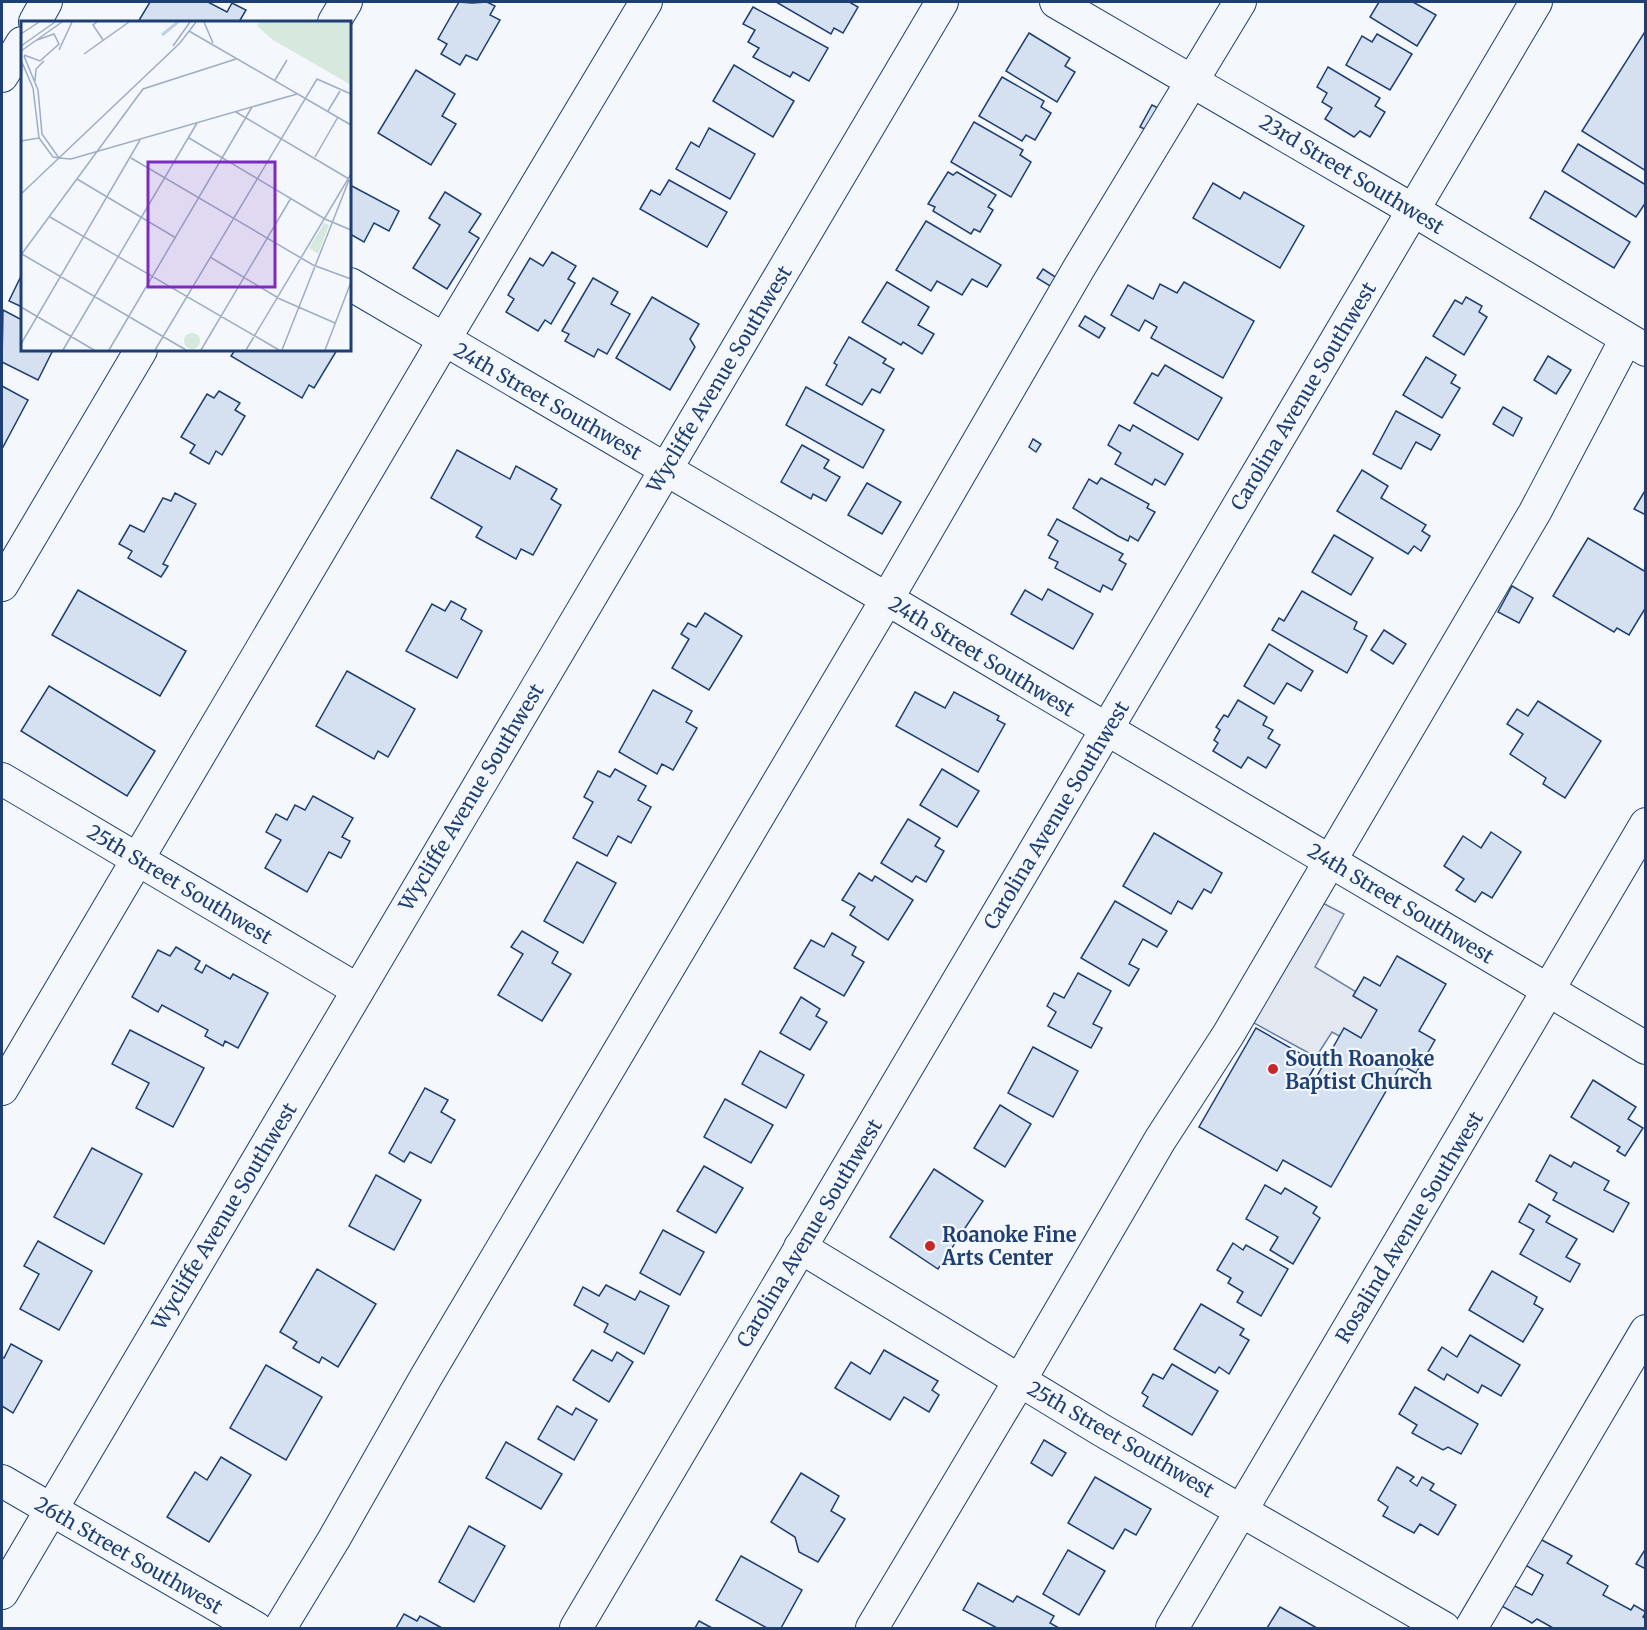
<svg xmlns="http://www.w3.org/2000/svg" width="1647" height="1630" viewBox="0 0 1647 1630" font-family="Merriweather,serif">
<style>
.parking{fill:#e3e8f0;stroke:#687fa3;stroke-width:1.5}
.building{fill:#d5e0f0;stroke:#1d3f73;stroke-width:1.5}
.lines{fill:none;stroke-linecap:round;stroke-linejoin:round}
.minor-casing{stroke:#1d3f73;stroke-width:34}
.minor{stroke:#f4f7fb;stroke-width:32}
.poi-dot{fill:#c62828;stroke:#f4f7fb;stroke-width:2}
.labels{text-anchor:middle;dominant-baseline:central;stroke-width:4.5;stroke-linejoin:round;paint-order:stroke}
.street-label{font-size:20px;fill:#1d3f73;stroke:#f4f7fb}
.poi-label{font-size:20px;font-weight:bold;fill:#1d3f73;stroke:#f4f7fb;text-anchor:start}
.inset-river{fill:none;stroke:#bed0e5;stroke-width:3}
.inset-road{fill:none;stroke:#9eadc5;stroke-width:1.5}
.view{fill:#7b2cbf;fill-opacity:0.15;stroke:#7b2cbf;stroke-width:3}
.inset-edge{fill:none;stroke:#1d3f73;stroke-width:3}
</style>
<rect width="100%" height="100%" fill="#f4f7fb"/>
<!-- parking -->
<polygon class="parking" points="1313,898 1344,914 1315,967 1417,1029 1402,1070 1332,1032 1316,1057 1243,1017"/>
<!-- building -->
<g class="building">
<polygon points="150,2 208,2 227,12 232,3 246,10 239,22 138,22"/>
<polygon points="459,2 472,3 487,2 495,6 490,15 500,20 477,60 466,55 460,65 441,54 447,44 438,39"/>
<polygon points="776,2 852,2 851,3 858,7 843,33 834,28 831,34"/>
<polygon points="1379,2 1413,2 1436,15 1417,46 1370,17"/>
<polygon points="753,7 828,48 809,81 793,72 790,77 753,57 759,48 748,42 755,30 743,24"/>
<polygon points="1646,30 1646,171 1582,131"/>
<polygon points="1029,33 1070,58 1065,66 1075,72 1057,102 1006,71"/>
<polygon points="1377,34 1412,54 1390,90 1346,65 1362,36 1372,42"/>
<polygon points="734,65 794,101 773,137 713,101"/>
<polygon points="1328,67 1380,98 1375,106 1385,112 1370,137 1360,131 1354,137 1325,119 1332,108 1322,102 1327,93 1317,87"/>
<polygon points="416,70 455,94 442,116 456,124 431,165 378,133"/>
<polygon points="1002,77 1044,101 1041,107 1051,113 1035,140 1026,135 1022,141 979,116"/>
<polygon points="1152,105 1164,111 1153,133 1140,127"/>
<polygon points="974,122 1023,150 1020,155 1031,162 1011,197 951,162"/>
<polygon points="709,128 755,154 730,199 676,169 691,142 699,147"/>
<polygon points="1578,144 1646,185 1646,202 1636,217 1562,171"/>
<polygon points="948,172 953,175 957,172 996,195 988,207 993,210 980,232 974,229 971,234 933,211 935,207 928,204"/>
<polygon points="669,180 727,212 707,247 640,209 651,190 660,195"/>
<polygon points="1213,183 1240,199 1244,192 1304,226 1280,268 1193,218"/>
<polygon points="350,185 399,211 389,231 374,223 364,242 350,234"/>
<polygon points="1545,191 1630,242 1614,268 1530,218"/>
<polygon points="445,192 481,214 469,232 479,238 447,289 413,268 440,225 429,218"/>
<polygon points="926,221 1001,265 987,287 972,279 962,295 937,281 931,291 896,270"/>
<polygon points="552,252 576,266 568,279 575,283 551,324 545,320 538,331 506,312 514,299 508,295 530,258 543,266"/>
<polygon points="1043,269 1060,280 1055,289 1037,278"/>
<polygon points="22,274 22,307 9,301"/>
<polygon points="593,278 618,292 611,304 630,314 607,354 598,349 594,357 565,341 569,334 562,331"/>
<polygon points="887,282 929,307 918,325 934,334 922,354 903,342 901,345 862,322"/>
<polygon points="1184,282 1254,321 1223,378 1151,338 1157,327 1145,320 1139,331 1111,315 1128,285 1153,299 1160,284 1177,293"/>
<polygon points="652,297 699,324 690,339 695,347 670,390 616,358"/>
<polygon points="1466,297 1482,306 1479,312 1487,317 1464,355 1433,336 1455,300 1462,304"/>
<polygon points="3,310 22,320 22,350 53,350 38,380 2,362"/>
<polygon points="1085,316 1105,328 1099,338 1079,326"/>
<polygon points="849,337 886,359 883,363 894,369 880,393 872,389 862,405 826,385 837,365 834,363"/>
<polygon points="235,350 337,350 314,388 309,385 302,398 231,356"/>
<polygon points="1548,356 1571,370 1556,394 1534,380"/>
<polygon points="1426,357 1456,375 1451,383 1460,388 1442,418 1403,395"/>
<polygon points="1165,365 1222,398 1198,440 1134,403 1152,373 1158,376"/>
<polygon points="2,386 28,400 3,447 2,446"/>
<polygon points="806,387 884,430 863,468 786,425"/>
<polygon points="219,391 240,403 235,410 245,416 222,455 216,451 209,464 190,453 195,445 181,437 207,394 214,398"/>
<polygon points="1503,407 1522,418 1513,436 1493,424"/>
<polygon points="1396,411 1440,435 1431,450 1416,442 1401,469 1373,454"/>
<polygon points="1119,425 1130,431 1133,425 1183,454 1165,485 1155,479 1152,485 1115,464 1121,453 1108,445"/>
<polygon points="1033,439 1041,444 1036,452 1029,447"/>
<polygon points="802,445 829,460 824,468 840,477 826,501 813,494 811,499 781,482"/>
<polygon points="457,450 510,479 516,466 557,489 551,499 561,505 533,555 521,549 516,559 476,537 482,527 431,498"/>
<polygon points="1362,470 1388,486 1381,498 1426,525 1422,531 1430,536 1421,551 1414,546 1408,554 1337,511"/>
<polygon points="1101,478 1149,504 1147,508 1155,512 1138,541 1130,536 1128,541 1118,536 1073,508 1089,479 1097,484"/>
<polygon points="867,483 901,502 882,534 848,515"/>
<polygon points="1646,489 1646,515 1634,509"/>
<polygon points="175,493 196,504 163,564 168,566 161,577 128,558 132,551 119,544 130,525 144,532 163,498 171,501"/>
<polygon points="1057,519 1123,554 1119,560 1126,564 1112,590 1103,585 1100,592 1055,568 1058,562 1049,558 1058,541 1048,535"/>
<polygon points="1334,535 1373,558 1351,595 1312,572"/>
<polygon points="1588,538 1646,572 1646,607 1629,635 1617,628 1614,632 1553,596"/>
<polygon points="1512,586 1533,598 1519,623 1498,612"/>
<polygon points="1048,589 1093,614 1073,649 1011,614 1025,590 1042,600"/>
<polygon points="78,590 186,651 160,696 52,635"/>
<polygon points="1302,591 1357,622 1354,629 1367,636 1347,673 1272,630 1279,618 1284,621"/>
<polygon points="451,601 466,609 461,619 482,631 457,678 406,651 432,604 445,611"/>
<polygon points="705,613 742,636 709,690 672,668 689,639 681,634 688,623 696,627"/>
<polygon points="1384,630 1406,644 1393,664 1371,650"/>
<polygon points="1269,644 1313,671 1301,691 1287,683 1274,704 1244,686"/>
<polygon points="347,671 415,709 388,757 378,751 374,759 316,726"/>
<polygon points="49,686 155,751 127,796 21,731"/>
<polygon points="653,690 692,711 686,722 697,728 673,770 662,764 657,774 619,752"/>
<polygon points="915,692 945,708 954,692 999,716 997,720 1005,724 978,772 896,726"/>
<polygon points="1238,700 1267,717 1263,725 1273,730 1268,738 1280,745 1266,768 1248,757 1241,768 1213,751 1218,743 1214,740 1220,730 1216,727 1224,715 1228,717"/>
<polygon points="1538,701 1601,741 1565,798 1543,784 1546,778 1510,754 1523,734 1507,724 1517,709 1528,716"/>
<polygon points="615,769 646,786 638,800 651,807 631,843 618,836 607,856 573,838 593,802 584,797 598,771 610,777"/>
<polygon points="942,769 979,791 957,827 920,805"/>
<polygon points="313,796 353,818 342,837 350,841 341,858 329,852 307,892 265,868 281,840 266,832 276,814 287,820 295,805 305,810"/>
<polygon points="908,819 940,838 935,846 944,851 926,882 916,876 912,882 881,863"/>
<polygon points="1491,832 1521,852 1492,898 1482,892 1475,902 1456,890 1464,879 1444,866 1463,836 1481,848"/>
<polygon points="1154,833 1222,873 1211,893 1204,889 1192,909 1178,901 1171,914 1123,886"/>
<polygon points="577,862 616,883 583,943 544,921"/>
<polygon points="859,873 872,881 875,876 913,900 888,940 850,915 855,907 842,900"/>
<polygon points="1115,901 1167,931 1157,947 1143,939 1129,964 1139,969 1129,986 1081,958"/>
<polygon points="522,931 558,952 552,963 571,974 542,1021 498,995 523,954 511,947"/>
<polygon points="832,933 856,947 852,955 864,962 844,996 794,968 811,940 824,947"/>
<polygon points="176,947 200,961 195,969 202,973 206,965 230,979 233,974 268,993 238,1048 225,1041 223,1046 205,1036 208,1030 162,1005 158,1012 132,997 158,950 170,956"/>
<polygon points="1397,956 1446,984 1419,1031 1435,1040 1416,1073 1401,1065 1331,1187 1283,1160 1277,1171 1199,1127 1256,1028 1317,1063 1303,1087 1309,1090 1344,1028 1361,1038 1377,1010 1353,996 1364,977 1380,986"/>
<polygon points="1078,973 1111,991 1093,1024 1102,1028 1091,1048 1048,1026 1056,1012 1047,1006 1054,993 1064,998"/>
<polygon points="801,997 820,1009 816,1016 827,1022 810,1050 780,1033"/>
<polygon points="130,1030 204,1068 173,1127 136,1108 149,1083 112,1064"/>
<polygon points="1033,1047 1078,1071 1053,1117 1008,1093"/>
<polygon points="760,1051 804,1075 786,1108 742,1084"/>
<polygon points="1593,1080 1636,1107 1628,1119 1643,1128 1625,1156 1617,1151 1620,1147 1571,1117"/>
<polygon points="425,1088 448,1100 441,1112 455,1120 431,1163 410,1152 404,1162 389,1153"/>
<polygon points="725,1099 773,1125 751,1163 704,1137"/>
<polygon points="1000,1105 1031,1124 1005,1167 974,1148"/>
<polygon points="92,1148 142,1174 104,1244 54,1217"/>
<polygon points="1550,1155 1571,1167 1574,1162 1609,1181 1604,1190 1629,1203 1613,1232 1553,1200 1557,1193 1536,1181"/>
<polygon points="704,1166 743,1188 716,1233 677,1211"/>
<polygon points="934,1169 983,1201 938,1269 890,1237"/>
<polygon points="376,1175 421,1200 394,1250 349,1226"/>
<polygon points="1265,1185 1281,1194 1285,1188 1317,1207 1313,1213 1320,1218 1293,1264 1270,1250 1278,1237 1246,1219"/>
<polygon points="1529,1204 1550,1216 1546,1222 1577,1239 1566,1257 1580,1264 1570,1282 1520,1254 1534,1230 1519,1222"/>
<polygon points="663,1230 704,1252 680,1295 640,1273"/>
<polygon points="38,1241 92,1271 59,1330 20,1309 39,1274 24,1266"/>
<polygon points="1233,1243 1243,1250 1246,1245 1288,1269 1261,1316 1237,1302 1243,1292 1228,1283 1231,1278 1217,1270"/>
<polygon points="317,1269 376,1304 338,1367 322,1357 319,1363 293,1348 297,1342 280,1332"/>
<polygon points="1492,1271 1537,1297 1534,1304 1543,1309 1523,1342 1469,1310"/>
<polygon points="606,1285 635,1300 640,1291 669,1306 644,1354 604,1332 608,1324 574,1305 583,1287 599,1296"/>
<polygon points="1201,1304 1244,1329 1240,1335 1249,1340 1229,1374 1219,1367 1215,1373 1174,1349"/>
<polygon points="1470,1335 1520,1365 1501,1396 1482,1385 1478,1393 1447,1374 1444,1380 1428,1370 1442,1347 1457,1357"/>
<polygon points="11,1344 42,1361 13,1413 2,1406 2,1357 4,1358"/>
<polygon points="592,1350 612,1361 617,1352 633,1362 609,1402 573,1380"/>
<polygon points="884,1350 938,1381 932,1390 939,1395 929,1412 904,1397 890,1420 835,1388 851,1362 870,1374"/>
<polygon points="1172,1364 1218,1391 1192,1435 1143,1406 1148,1397 1142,1393 1153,1374 1163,1379"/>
<polygon points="266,1365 322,1397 286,1460 230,1428"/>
<polygon points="1415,1387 1478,1424 1461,1454 1448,1447 1443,1450 1412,1433 1417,1425 1399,1414"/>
<polygon points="557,1406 572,1415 576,1408 597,1420 574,1460 538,1439"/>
<polygon points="1044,1440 1066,1453 1052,1476 1031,1463"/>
<polygon points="506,1442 562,1474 541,1509 486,1478"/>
<polygon points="221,1457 251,1475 209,1542 167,1517 195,1472 207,1480"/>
<polygon points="1397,1467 1414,1477 1410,1481 1417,1486 1422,1477 1434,1484 1430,1490 1456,1505 1438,1535 1420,1524 1414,1533 1383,1516 1388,1507 1378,1500"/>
<polygon points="801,1473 839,1496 831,1511 845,1519 818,1562 799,1552 795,1537 771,1522"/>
<polygon points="1095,1477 1151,1509 1136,1535 1125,1529 1113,1549 1068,1523"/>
<polygon points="469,1526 505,1546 474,1602 439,1582"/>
<polygon points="1540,1539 1572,1556 1567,1563 1608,1586 1603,1595 1631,1610 1634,1605 1646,1612 1643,1617 1646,1619 1646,1628 1553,1628 1537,1619 1532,1623 1500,1605 1511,1584 1532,1595 1543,1575 1525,1565"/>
<polygon points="1646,1548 1646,1569 1636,1564"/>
<polygon points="1068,1550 1105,1571 1079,1615 1043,1594"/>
<polygon points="741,1556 802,1590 781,1628 767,1628 716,1600"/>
<polygon points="978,1583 1013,1602 1017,1596 1054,1616 1050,1623 1059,1628 997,1628 963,1610"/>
<polygon points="1280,1607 1317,1628 1267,1628"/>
<polygon points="404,1614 417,1621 420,1616 442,1628 396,1628"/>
<polygon points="699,1621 712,1628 695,1628"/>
</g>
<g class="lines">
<defs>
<g id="minor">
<polyline points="1056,2 1413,210 1646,350"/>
<polyline points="35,22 46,2"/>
<polyline points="334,22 346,2"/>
<polyline points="2,76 22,43"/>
<polyline points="350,284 887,599 1646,1048"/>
<polyline points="2,585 141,350"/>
<polyline points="2,779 358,990"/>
<polyline points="2,1089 444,340 646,2"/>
<polyline points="800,1247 1103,1431 1444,1628"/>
<polyline points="2,1481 256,1628"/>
<polyline points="2,1593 942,2"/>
<polyline points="280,1628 334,1539 426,1377 887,599 1079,268 1240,2"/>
<polyline points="576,1628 1536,2"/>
<polyline points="872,1628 1020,1380 1160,1140 1228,1035 1535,512 1626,339"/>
<polyline points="1172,1628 1646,824"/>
<polyline points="1471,1628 1646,1331"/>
</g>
</defs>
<!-- minor casing -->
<use href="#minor" class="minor-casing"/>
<!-- minor -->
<use href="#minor" class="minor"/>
</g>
<!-- markers -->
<g class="poi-dot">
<circle cx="1273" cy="1069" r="6"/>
<circle cx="930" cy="1246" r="6"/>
</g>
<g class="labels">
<!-- street labels -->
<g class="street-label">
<text transform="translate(1352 174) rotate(31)">23rd Street Southwest</text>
<text transform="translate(719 379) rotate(-59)">Wycliffe Avenue Southwest</text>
<text transform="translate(1303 396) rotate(-59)">Carolina Avenue Southwest</text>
<text transform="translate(548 401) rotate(30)">24th Street Southwest</text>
<text transform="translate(982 656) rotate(31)">24th Street Southwest</text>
<text transform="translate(471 797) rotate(-59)">Wycliffe Avenue Southwest</text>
<text transform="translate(1056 815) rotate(-59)">Carolina Avenue Southwest</text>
<text transform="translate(180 884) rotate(31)">25th Street Southwest</text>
<text transform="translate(1401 903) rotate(31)">24th Street Southwest</text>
<text transform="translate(224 1216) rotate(-59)">Wycliffe Avenue Southwest</text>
<text transform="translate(1409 1227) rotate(-59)">Rosalind Avenue Southwest</text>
<text transform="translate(809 1233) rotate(-59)">Carolina Avenue Southwest</text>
<text transform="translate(1121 1439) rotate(30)">25th Street Southwest</text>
<text transform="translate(129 1555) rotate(30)">26th Street Southwest</text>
</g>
<!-- poi labels -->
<g class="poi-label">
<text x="1285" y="1058">South Roanoke<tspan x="1285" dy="23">Baptist Church</tspan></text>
<text x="942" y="1234">Roanoke Fine<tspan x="942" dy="23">Arts Center</tspan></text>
</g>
</g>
<!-- overview -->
<g transform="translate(21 21)">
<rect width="330" height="330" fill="#f4f7fb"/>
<path d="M 238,1 L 330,1 L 330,64 L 252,19 L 236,5 ZM 303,202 L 308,204 L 297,233 L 288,227 ZM163 320a8 8 0 1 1 16 0a8 8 0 1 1-16 0Z" fill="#d7e8df"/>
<path class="inset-river" d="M 141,14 L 157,1"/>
<path class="inset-road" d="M 76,1 L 72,4 L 82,19M 183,1 L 192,22M 168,10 L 330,104M 0,13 L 18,1M 0,25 L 34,1M 152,25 L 169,1M 38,29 L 51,1M 0,30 L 41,1M 63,33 L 108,1M 3,34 L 19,40 L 38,23 L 33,13 L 16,19M 3,35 L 17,69 L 21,113 L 38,137M 0,39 L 12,67 L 18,117 L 32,136 L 38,137M 254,59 L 266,39M 14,60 L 15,48 L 23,40M 0,64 L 1,42M 307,90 L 319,70M 215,91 L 328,158M 168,117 L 304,198 L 330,209M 0,120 L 18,117M 294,136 L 317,96M 38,137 L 50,138 L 276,73M 110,137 L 292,244 L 330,258M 56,158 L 155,217M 0,173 L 159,22 L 175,1M 29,196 L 258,329M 1,233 L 165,329M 0,234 L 122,68 L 215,38M 189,236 L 259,278 L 314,302M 0,286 L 73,329M 0,323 L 119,119M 42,329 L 176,102M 88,329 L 231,86M 134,329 L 296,58 L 330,73M 180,329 L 270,177M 225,329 L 330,153M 261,329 L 328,159M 304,329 L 330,261"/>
<path class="view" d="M 127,141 L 254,141 L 254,266 L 127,266 Z"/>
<rect width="330" height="330" class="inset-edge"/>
</g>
<!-- border -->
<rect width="1647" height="1630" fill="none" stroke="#1d3f73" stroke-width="6"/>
</svg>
